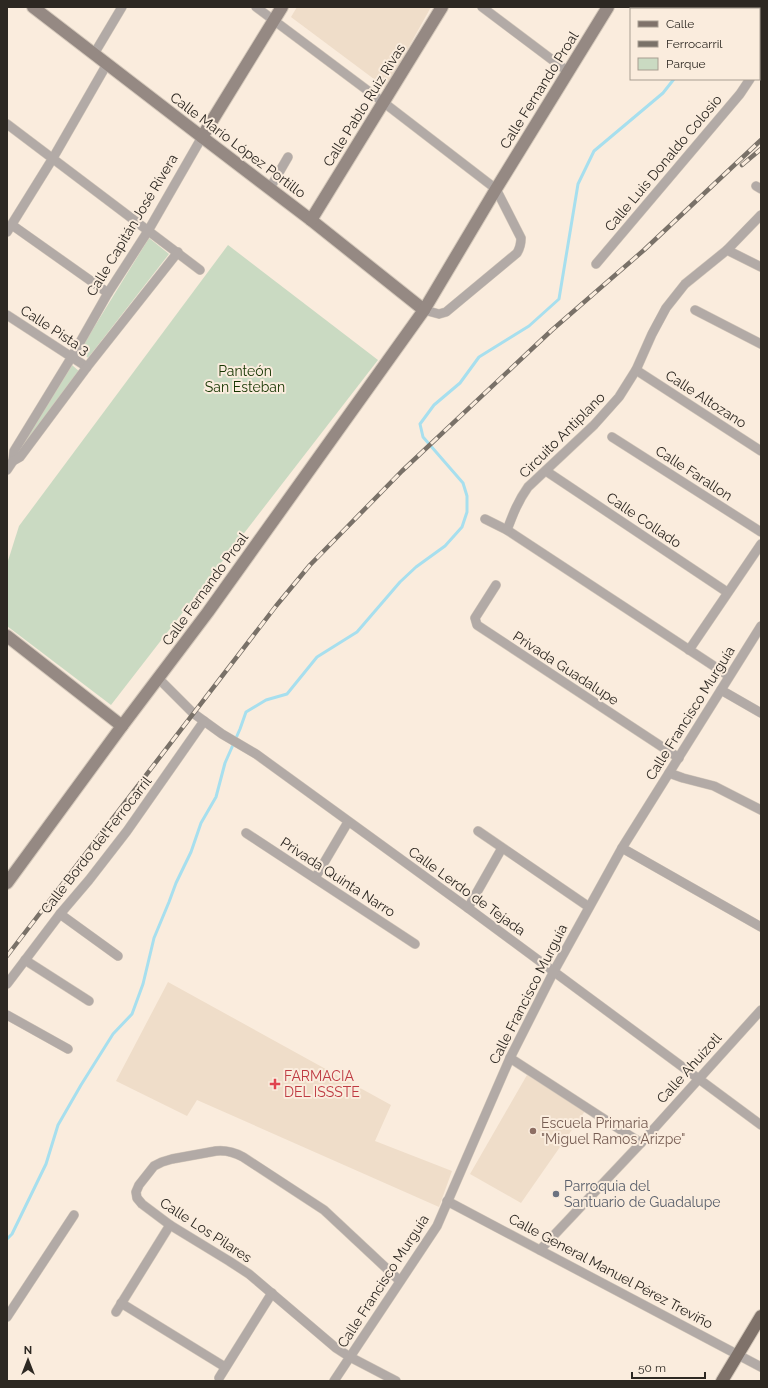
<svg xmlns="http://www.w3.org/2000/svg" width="768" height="1388" viewBox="0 0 768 1388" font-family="Raleway,sans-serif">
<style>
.built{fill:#efddc9}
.green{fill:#cadac2}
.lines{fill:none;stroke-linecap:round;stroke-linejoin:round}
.stream{stroke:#a7dfee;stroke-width:3}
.street-casing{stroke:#d5c9bb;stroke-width:10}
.secondary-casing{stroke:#d5c9bb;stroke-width:14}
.primary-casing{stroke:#d5c9bb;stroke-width:14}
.street{stroke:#b2aaa6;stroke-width:9}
.secondary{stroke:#958983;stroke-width:12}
.primary{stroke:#7f726a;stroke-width:12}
.rail-casing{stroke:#797168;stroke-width:4.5}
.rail{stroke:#faecdd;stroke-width:3;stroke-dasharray:9;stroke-linecap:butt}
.health-dot{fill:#e0444e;stroke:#faecdd;stroke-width:1.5}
.education-dot{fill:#8d6e63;stroke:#faecdd;stroke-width:1.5}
.worship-dot{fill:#6b7280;stroke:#faecdd;stroke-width:1.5}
.labels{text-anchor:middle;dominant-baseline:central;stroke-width:4;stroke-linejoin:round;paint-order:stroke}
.street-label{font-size:14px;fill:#2d2822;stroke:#faecdd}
.park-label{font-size:14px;fill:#163500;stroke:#faecdd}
.health-label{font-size:14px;fill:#be3a42;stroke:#faecdd;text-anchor:start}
.education-label{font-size:14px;fill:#785e54;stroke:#faecdd;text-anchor:start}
.worship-label{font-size:14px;fill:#5b616d;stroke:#faecdd;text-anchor:start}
</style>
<rect width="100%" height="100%" fill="#faecdd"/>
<!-- built -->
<g class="built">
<polygon points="297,7 431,7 386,88 291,17"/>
<polygon points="168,982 391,1105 375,1141 452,1171 439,1207 197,1100 187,1116 116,1081"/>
<polygon points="527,1075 585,1111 521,1203 470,1174"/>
</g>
<!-- green -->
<g class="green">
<polygon points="149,238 169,254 88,358 80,350"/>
<polygon points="228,245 378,360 111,705 7,626 7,564 19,526"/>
<polygon points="72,365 81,373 22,450 20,448"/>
</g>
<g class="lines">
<!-- stream -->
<g class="stream">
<polyline points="732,9 733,7"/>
<polyline points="7,1239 12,1234 46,1164 58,1125 81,1085 113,1034 132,1014 143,984 154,938 169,902 176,883 191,852 201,823 216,797 225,763 240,729 246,712 266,700 287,694 317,657 357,632 400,582 416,567 445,546 462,527 467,512 467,496 463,483 423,437 420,424 434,405 460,383 479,357 529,326 559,299 578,184 594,151 663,93 674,79"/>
</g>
<defs>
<g id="street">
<path d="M 256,7 L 383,102 L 496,189 L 521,238 C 521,244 520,248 517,253 L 446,312 L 439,314 L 424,310"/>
<polyline points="482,7 567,71"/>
<polyline points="94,54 122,7"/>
<polyline points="759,66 761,63"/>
<polyline points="7,124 200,270"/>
<polyline points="756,186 761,189"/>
<polyline points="270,188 288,157"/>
<polyline points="12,225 108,293"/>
<polyline points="7,232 53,158 107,64"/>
<polyline points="727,250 761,267"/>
<polyline points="596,264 740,94 750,79"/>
<polyline points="695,310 761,344"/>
<polyline points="7,315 87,367"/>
<polyline points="636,370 761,451"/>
<polyline points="612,437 761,532"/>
<polyline points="13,461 14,451 71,358 108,293 148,231 202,137"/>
<polyline points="7,470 13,461 20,457 87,367 178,252"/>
<polyline points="546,471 727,592"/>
<polyline points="485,519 507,530 729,676"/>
<path d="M 507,530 C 513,514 518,501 528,487 L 594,425 L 619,397 L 636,370 L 652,334 L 666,308 L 685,284 L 727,250 L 761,215"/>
<polyline points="496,585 475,618 477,625 679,758"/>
<polyline points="689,650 761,544"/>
<polyline points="159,679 193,713 222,734 256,754 468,908 761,1125"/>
<polyline points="721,690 761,713"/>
<polyline points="669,773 683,778 714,786 761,810"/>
<polyline points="478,831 589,907"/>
<polyline points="246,833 415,944"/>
<polyline points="622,848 761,927"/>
<polyline points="315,878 348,822"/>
<polyline points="468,908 502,848"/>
<polyline points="60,914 118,956"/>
<polyline points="25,960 89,1001"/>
<polyline points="7,984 60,914 89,880 127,831 204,721"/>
<polyline points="7,1015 68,1049"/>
<polyline points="510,1058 641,1143"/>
<polyline points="447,1201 761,1367"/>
<polyline points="540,1250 641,1143 761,1010"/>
<polyline points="121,1303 225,1367"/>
<polyline points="116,1312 170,1225"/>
<polyline points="7,1317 74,1215"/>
<polyline points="219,1378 272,1293"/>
<polyline points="334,1381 437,1226 510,1058 554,971 622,848 761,626"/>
<path d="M 396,1381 L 350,1357 L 336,1348 L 249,1274 L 229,1261 L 170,1225 L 142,1204 L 137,1198 L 136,1192 L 139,1185 L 154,1166 L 162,1162 L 172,1159 L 216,1151 C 226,1150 234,1152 243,1157 L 324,1210 L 400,1281"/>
</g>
<g id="secondary">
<polyline points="33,7 202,137 311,220 424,310"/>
<polyline points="715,7 718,9"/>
<polyline points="759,34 761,36"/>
<polyline points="202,137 282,7"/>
<polyline points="311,220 442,7"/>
<polyline points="7,636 122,726"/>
<polyline points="7,883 122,726 208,612 424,310 496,189 608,7"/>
</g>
<polyline id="primary" points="722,1381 761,1316"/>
</defs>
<!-- street casing -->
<use href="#street" class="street-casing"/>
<!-- secondary casing -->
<use href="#secondary" class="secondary-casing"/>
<!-- primary casing -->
<use href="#primary" class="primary-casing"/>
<!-- street -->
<use href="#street" class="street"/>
<!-- secondary -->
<use href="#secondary" class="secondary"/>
<!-- primary -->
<use href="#primary" class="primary"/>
<defs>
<g id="rail">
<polyline points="742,165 761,149"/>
<polyline points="7,956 276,606 310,565 402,471 552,330 644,250 761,140"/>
</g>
</defs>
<!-- rail casing -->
<use href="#rail" class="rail-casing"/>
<!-- rail -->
<use href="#rail" class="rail"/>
</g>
<!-- markers -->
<path class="health-dot" d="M273 1078h4v4h4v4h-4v4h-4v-4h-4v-4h4z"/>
<circle class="education-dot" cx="533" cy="1131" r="4"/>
<circle class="worship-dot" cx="556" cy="1194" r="4"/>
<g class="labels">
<!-- street labels -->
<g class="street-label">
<text transform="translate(539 90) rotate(-58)">Calle Fernando Proal</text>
<text transform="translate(364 105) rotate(-58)">Calle Pablo Ruiz Rivas</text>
<text transform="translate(238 145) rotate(37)">Calle Mario López Portillo</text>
<text transform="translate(663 163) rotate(-50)">Calle Luis Donaldo Colosio</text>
<text transform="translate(132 225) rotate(-59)">Calle Capitán José Rivera</text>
<text transform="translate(55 330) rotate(33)">Calle Pista 3</text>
<text transform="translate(706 399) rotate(33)">Calle Altozano</text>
<text transform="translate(562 435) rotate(-45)">Circuito Antiplano</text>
<text transform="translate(694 473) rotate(33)">Calle Farallon</text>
<text transform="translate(644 520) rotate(34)">Calle Collado</text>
<text transform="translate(205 589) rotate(-54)">Calle Fernando Proal</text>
<text transform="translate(566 668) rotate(33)">Privada Guadalupe</text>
<text transform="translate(690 713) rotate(-58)">Calle Francisco Murguía</text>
<text transform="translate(96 845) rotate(-52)">Calle Bordo del Ferrocarril</text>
<text transform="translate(338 877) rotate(33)">Privada Quinta Narro</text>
<text transform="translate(467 891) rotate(36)">Calle Lerdo de Tejada</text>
<text transform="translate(528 994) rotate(-63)">Calle Francisco Murguía</text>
<text transform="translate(689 1068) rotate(-48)">Calle Ahuízotl</text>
<text transform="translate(206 1230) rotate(33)">Calle Los Pilares</text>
<text transform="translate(611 1271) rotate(28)">Calle General Manuel Pérez Treviño</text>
<text transform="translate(383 1281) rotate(-57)">Calle Francisco Murguía</text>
</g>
<!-- park labels -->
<g class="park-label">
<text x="245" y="371">Panteón<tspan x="245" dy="16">San Esteban</tspan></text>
</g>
<!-- health labels -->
<g class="health-label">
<text x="284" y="1076">FARMACIA<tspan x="284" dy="16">DEL ISSSTE</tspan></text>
</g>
<!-- education labels -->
<g class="education-label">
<text x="541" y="1123">Escuela Primaria<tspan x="541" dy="16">"Miguel Ramos Arizpe"</tspan></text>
</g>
<!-- worship labels -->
<g class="worship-label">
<text x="564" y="1186">Parroquia del<tspan x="564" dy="16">Santuario de Guadalupe</tspan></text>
</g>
</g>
<!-- border -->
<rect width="768" height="1388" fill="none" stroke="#2d2822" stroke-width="16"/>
<!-- legend -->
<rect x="630" y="8" width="130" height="72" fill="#faecdd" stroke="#a89e92"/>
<rect x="638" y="21" width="20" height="6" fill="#7f726a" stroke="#a89e92"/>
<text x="666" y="28" font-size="12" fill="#2d2822">Calle</text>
<rect x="638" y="41" width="20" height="6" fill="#797168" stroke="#a89e92"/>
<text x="666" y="48" font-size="12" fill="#2d2822">Ferrocarril</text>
<rect x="638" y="58" width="20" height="12" fill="#cadac2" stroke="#a89e92"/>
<text x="666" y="68" font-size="12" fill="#2d2822">Parque</text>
<!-- north arrow -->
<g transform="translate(28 1360)" stroke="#faecdd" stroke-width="3" paint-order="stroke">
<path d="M0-3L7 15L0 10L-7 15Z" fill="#2d2822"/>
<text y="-6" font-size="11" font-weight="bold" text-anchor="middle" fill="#2d2822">N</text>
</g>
<!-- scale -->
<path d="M632 1372v6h73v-6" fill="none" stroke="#2d2822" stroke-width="2"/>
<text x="638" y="1372" font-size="12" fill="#2d2822" stroke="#faecdd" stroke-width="3" paint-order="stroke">50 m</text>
</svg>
